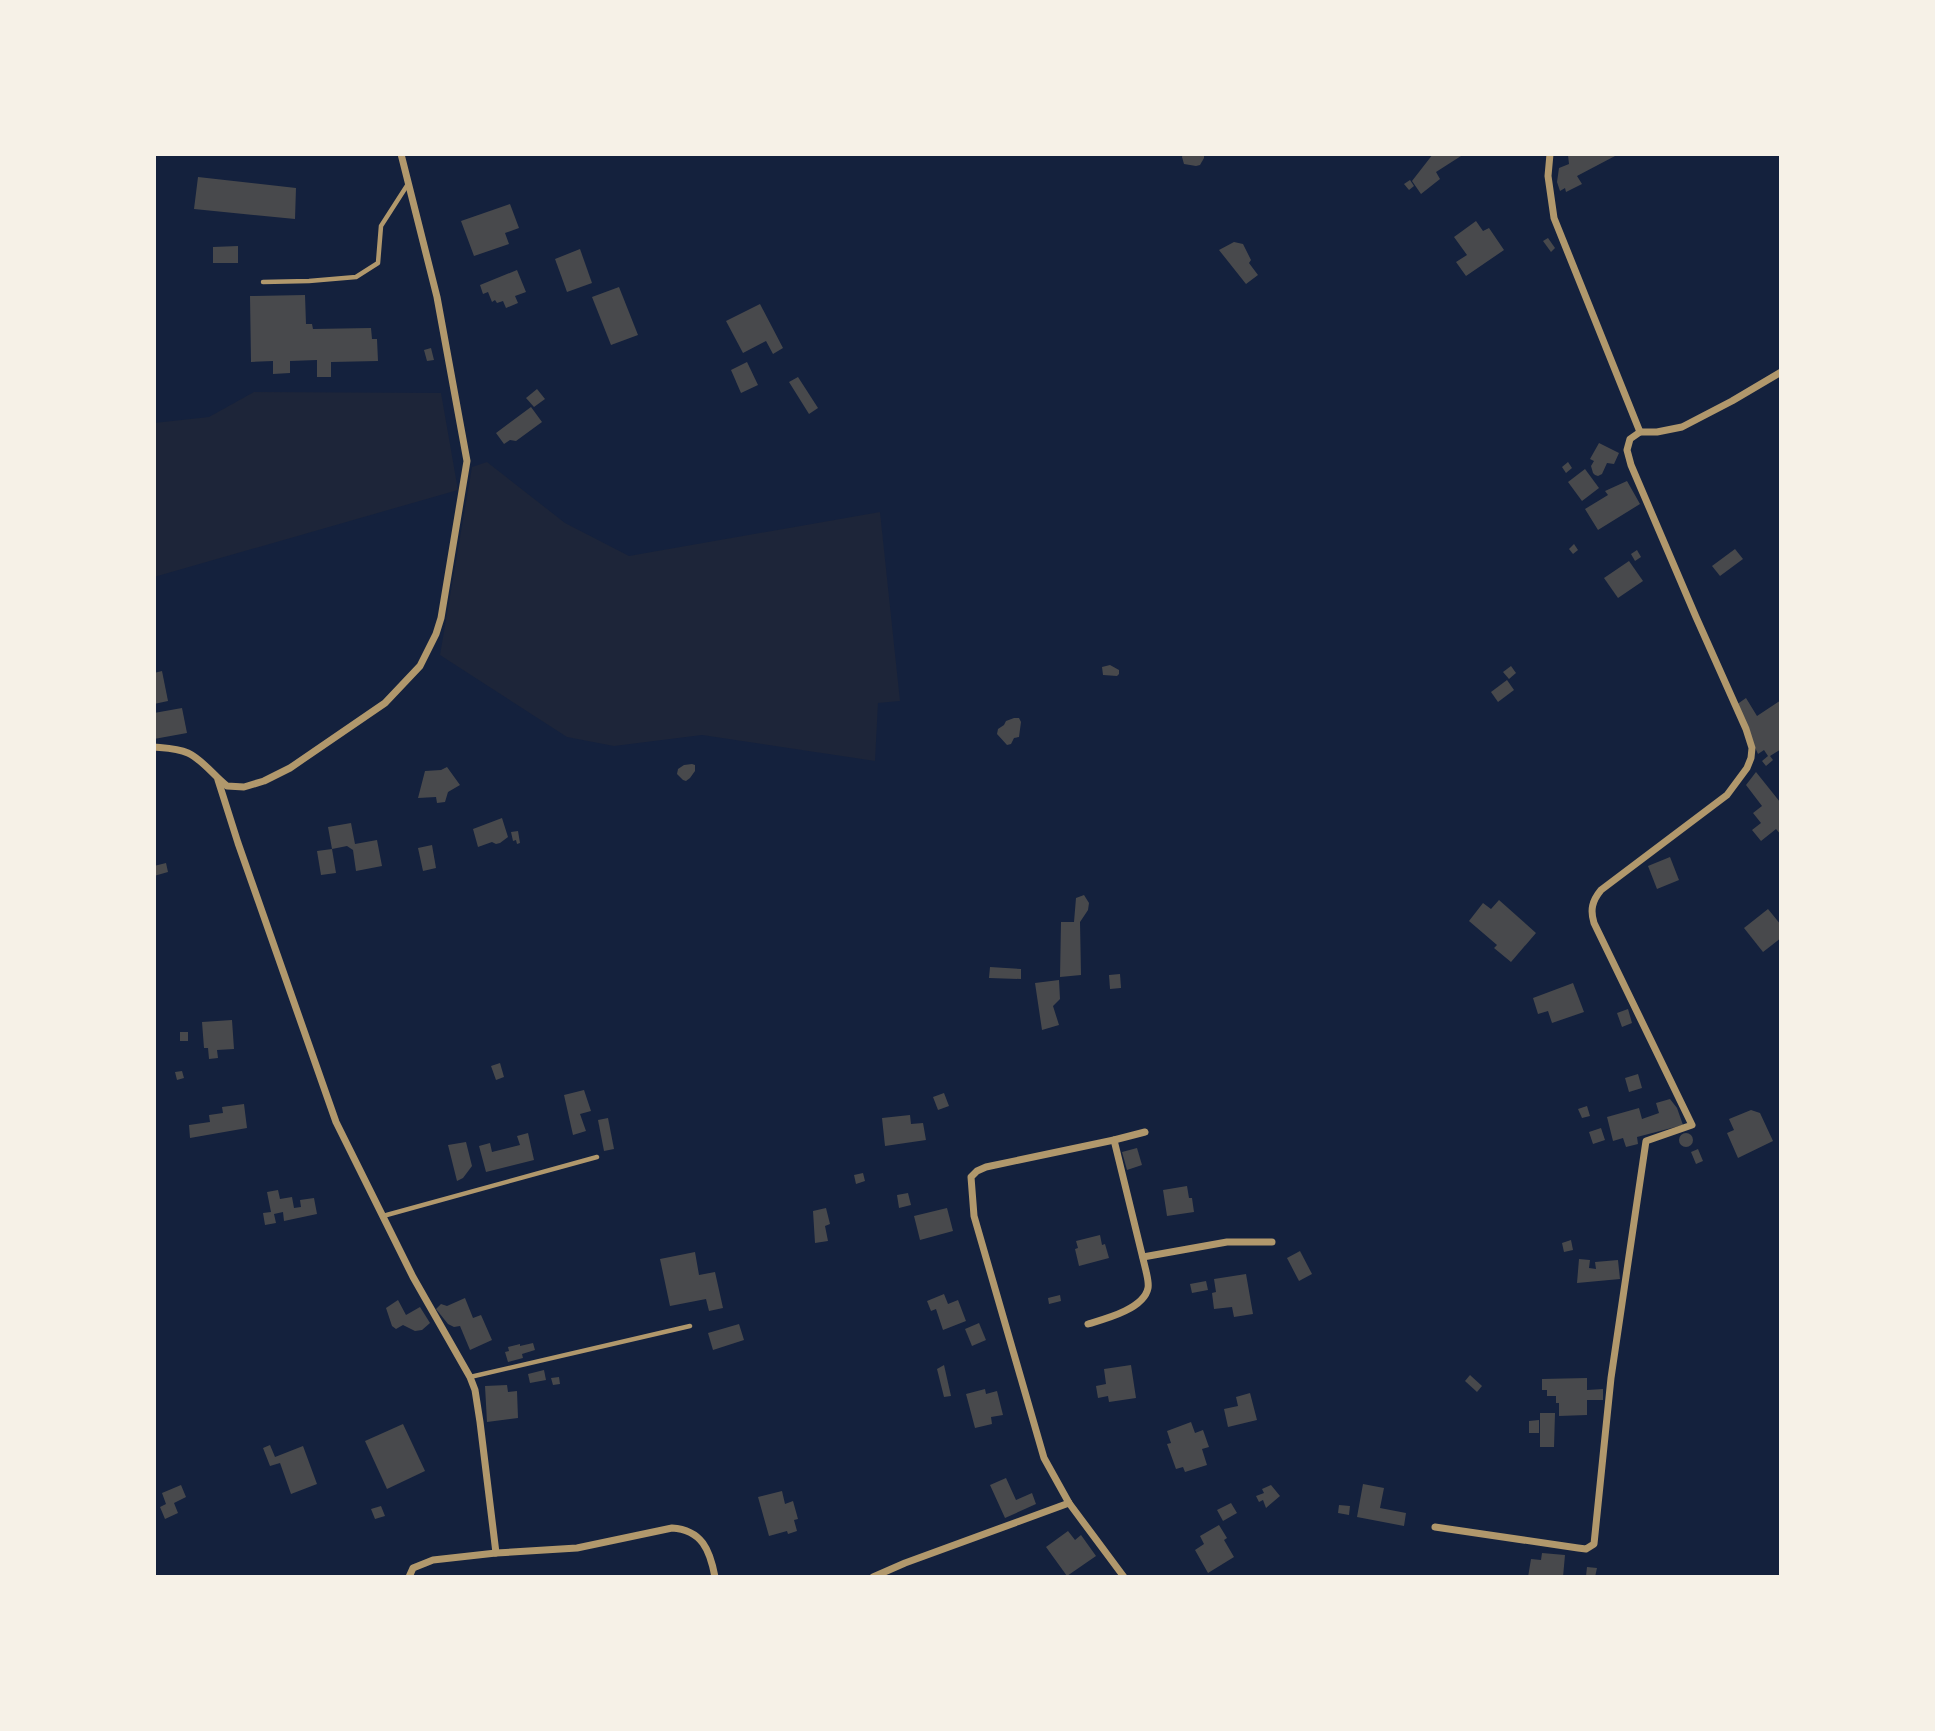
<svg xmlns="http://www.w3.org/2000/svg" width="1935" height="1731" viewBox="0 0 1935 1731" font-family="Roboto,sans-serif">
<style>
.green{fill:#1d2539}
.building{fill:#48494c}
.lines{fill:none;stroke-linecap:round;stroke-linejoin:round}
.service{stroke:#b1986c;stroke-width:4.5}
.minor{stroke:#b1986c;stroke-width:7}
</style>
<rect width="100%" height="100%" fill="#14213d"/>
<!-- green -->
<g class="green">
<polygon points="254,392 441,393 458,490 154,577 154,423 209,417"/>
<polygon points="487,462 565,523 629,556 880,512 900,701 878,703 875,761 702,735 614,746 567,737 440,655 472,467"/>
</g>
<!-- building -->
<g class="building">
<polygon points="1183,154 1204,154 1204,158 1200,165 1196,166 1184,164 1182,157"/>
<polygon points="1433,154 1460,154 1461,156 1436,172 1440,179 1421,194 1412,181"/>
<polygon points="1570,154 1614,154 1615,156 1577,176 1582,184 1566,192 1565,188 1560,191 1557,182 1559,168 1569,164 1568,155"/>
<polygon points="198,177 296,188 295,219 194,209"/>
<polygon points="1410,180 1414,186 1409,190 1404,184"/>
<polygon points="510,204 519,228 505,233 509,244 474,256 461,221"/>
<polygon points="1476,221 1483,231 1489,228 1504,250 1466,276 1456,262 1467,255 1454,237"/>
<polygon points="1548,238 1555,248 1551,252 1543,241"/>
<polygon points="1234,242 1243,244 1251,260 1249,263 1258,275 1246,284 1219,250"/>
<polygon points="238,246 238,263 213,263 213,247"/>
<polygon points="580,249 592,283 567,292 555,259"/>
<polygon points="517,270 526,292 515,296 518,303 506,308 503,301 497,303 495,300 492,302 488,292 483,294 480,285"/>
<polygon points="619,287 638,335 611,345 592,297"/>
<polygon points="305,295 306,324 312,324 313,329 371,328 372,339 377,339 378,361 331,362 331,377 317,377 317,360 290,361 290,373 273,374 273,361 251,362 250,296"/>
<polygon points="760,304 783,348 773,354 766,341 743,353 726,321"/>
<polygon points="431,348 434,360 427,361 424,350"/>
<polygon points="747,362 758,385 741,393 731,370"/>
<polygon points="798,377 818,408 809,414 789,382"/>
<polygon points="537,389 545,399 534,407 526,398"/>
<polygon points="531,407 542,422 516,441 510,440 504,444 496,433"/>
<polygon points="1599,443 1619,453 1614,464 1607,463 1602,474 1598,476 1595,475 1593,473 1591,466 1594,461 1590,459"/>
<polygon points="1568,462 1572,468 1566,473 1562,467"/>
<polygon points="1585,469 1599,488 1582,501 1568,482"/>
<polygon points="1627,481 1640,504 1598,530 1585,509 1608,495 1605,491"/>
<polygon points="1574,544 1578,550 1573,554 1569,549"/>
<polygon points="1735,549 1743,559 1720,576 1712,566"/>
<polygon points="1637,550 1641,557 1635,561 1631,554"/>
<polygon points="1629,561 1643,581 1618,598 1604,578"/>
<polygon points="1110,665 1119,670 1119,674 1117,676 1103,675 1102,667"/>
<polygon points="1511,666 1516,673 1509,679 1503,672"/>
<polygon points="162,671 168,701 154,704 154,673"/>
<polygon points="1507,680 1514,690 1498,702 1491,692"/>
<polygon points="1746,698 1757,716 1781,700 1781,749 1770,756 1773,760 1766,766 1762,761 1768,756 1764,750 1758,754 1736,705"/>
<polygon points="182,708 187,733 154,739 154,713"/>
<polygon points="1014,718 1019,718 1021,722 1019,737 1014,738 1011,744 1007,745 997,734 998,729 1004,725 1006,721"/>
<polygon points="692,764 695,765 695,771 690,778 686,781 683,780 677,774 678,769 684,765"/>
<polygon points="447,767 460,785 448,792 445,802 437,803 436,797 418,798 425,771 441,770"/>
<polygon points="1756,772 1780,802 1781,801 1781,835 1776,829 1761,841 1752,830 1761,823 1753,813 1762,806 1746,785"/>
<polygon points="502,818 508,837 500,843 496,844 492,842 478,847 473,829"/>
<polygon points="351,823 355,844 377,840 382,866 356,871 353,850 347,846 332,849 328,827"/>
<polygon points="518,831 520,843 517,844 516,840 513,841 511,832"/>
<polygon points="432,845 436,868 423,871 418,848"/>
<polygon points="332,849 336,873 321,875 317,851"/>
<polygon points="1670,857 1679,880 1657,889 1648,866"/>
<polygon points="166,863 168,872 154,876 154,866"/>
<polygon points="1084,895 1089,903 1088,910 1080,922 1081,975 1060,977 1061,922 1074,922 1076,898"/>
<polygon points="1499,900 1536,933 1511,962 1494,948 1497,945 1469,921 1483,903 1491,909"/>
<polygon points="1768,909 1781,925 1781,938 1763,952 1744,928"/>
<polygon points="990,967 1021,969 1021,979 989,978"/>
<polygon points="1120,974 1121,988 1110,989 1109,975"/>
<polygon points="1059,980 1060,999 1053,1006 1059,1025 1042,1030 1035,983"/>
<polygon points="1573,983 1584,1012 1552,1023 1548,1011 1538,1014 1533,998"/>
<polygon points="1628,1009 1632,1023 1622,1027 1617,1013"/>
<polygon points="232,1020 234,1049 217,1050 218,1058 209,1059 208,1048 204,1048 202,1022"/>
<rect x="180" y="1032" width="8" height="9"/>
<polygon points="500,1063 504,1077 496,1080 491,1066"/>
<polygon points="182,1071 184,1078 177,1080 175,1072"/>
<polygon points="1638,1074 1642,1088 1629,1092 1625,1078"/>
<polygon points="584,1090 591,1111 580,1114 586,1131 573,1135 564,1095"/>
<polygon points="944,1093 949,1106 938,1110 933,1097"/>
<polygon points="1670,1099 1677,1108 1683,1125 1637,1137 1638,1144 1626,1147 1623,1138 1613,1141 1607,1117 1639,1108 1642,1119 1659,1113 1656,1103"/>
<polygon points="244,1104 247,1128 190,1138 189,1125 210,1122 209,1115 223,1113 222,1107"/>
<polygon points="1587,1106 1590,1116 1582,1118 1578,1109"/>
<polygon points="1751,1110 1760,1113 1773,1141 1738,1158 1727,1133 1734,1130 1729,1119"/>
<polygon points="910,1115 911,1124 923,1123 926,1140 885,1146 882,1118"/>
<polygon points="608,1118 614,1149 604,1151 598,1120"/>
<polygon points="1601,1128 1605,1140 1593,1144 1589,1132"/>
<circle cx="1686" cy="1140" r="7"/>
<polygon points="528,1133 534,1160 486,1172 479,1146 490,1143 492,1152 520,1145 517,1136"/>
<polygon points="466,1142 472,1166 463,1178 457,1181 448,1145"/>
<polygon points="1137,1148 1142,1165 1127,1170 1122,1152"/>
<polygon points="1698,1149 1703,1161 1696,1164 1691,1152"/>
<polygon points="863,1173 865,1181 856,1184 854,1175"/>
<polygon points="1187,1186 1189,1198 1192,1198 1194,1212 1167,1216 1163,1190"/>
<polygon points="278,1190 280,1199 292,1197 294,1208 301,1207 300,1200 314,1198 317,1214 284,1221 283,1212 274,1214 276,1223 265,1225 263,1213 271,1212 267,1192"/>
<polygon points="908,1193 911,1205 899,1208 897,1195"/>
<polygon points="826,1208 830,1224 825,1226 828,1241 815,1243 813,1211"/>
<polygon points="947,1208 953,1231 920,1240 914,1216"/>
<polygon points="1100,1235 1102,1245 1105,1244 1109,1258 1079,1266 1075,1249 1078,1248 1076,1241"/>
<polygon points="1571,1240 1573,1250 1564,1252 1562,1243"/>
<polygon points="1300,1251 1312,1274 1299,1281 1287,1258"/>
<polygon points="695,1252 699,1275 715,1272 723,1308 709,1311 706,1299 670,1306 660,1259"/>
<polygon points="1579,1259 1590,1260 1589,1268 1596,1269 1595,1262 1618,1260 1620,1279 1577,1283"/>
<polygon points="1246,1274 1253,1314 1234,1317 1232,1307 1214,1309 1212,1293 1216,1292 1214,1279"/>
<polygon points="1206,1281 1208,1290 1192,1293 1190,1284"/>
<polygon points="944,1294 948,1304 958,1300 966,1321 943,1330 936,1309 931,1311 927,1301"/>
<polygon points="1060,1295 1061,1301 1049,1304 1048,1298"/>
<polygon points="465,1298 473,1318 481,1315 492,1340 470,1350 460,1326 454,1327 448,1324 436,1309 441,1304 447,1306"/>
<polygon points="398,1300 406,1315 420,1307 430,1323 422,1330 415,1331 403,1325 396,1329 392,1326 386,1308"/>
<polygon points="979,1323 986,1340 972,1346 965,1329"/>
<polygon points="739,1324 744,1340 713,1350 708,1333"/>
<polygon points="533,1343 535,1350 522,1354 523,1358 508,1362 505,1352 509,1351 508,1347 520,1344 520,1346"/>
<polygon points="944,1365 951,1396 944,1397 937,1369"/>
<polygon points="1131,1365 1136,1398 1109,1402 1108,1396 1098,1398 1096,1386 1106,1384 1104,1369"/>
<polygon points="544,1370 546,1380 530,1383 528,1374"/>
<polygon points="1470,1375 1482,1386 1477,1392 1465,1381"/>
<polygon points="559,1377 560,1384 553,1385 551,1378"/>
<polygon points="1587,1378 1587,1390 1603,1389 1603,1400 1587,1400 1587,1415 1559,1416 1559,1403 1556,1403 1556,1396 1547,1396 1547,1390 1542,1390 1542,1379"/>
<polygon points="507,1385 508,1392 517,1391 518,1418 487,1422 485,1386"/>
<polygon points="985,1389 986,1394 997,1391 1003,1415 991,1417 992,1424 975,1428 966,1394"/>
<polygon points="1250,1393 1257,1420 1228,1427 1224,1409 1238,1406 1236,1397"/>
<polygon points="1540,1413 1555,1413 1554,1447 1540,1447"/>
<polygon points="1539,1420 1539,1433 1529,1433 1529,1421"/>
<polygon points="1191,1422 1195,1433 1203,1430 1209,1447 1202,1449 1207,1465 1185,1472 1183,1467 1176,1469 1167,1444 1171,1443 1167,1431"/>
<polygon points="403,1424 425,1471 387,1489 365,1441"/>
<polygon points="270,1445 275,1457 303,1446 317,1484 291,1494 280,1463 270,1466 263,1448"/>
<polygon points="1006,1478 1016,1500 1032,1493 1036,1504 1005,1518 990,1485"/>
<polygon points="1363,1484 1384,1488 1380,1508 1406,1513 1404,1526 1357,1517"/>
<polygon points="181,1485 186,1497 174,1503 178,1513 165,1519 160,1507 166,1504 162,1493"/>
<polygon points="1271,1485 1280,1496 1266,1508 1263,1500 1259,1502 1256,1496 1264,1493 1262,1489"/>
<polygon points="782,1491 785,1504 793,1501 798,1519 794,1520 797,1531 788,1534 787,1531 769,1536 758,1497"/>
<polygon points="1231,1503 1237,1513 1223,1521 1217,1510"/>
<polygon points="1339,1505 1350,1506 1349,1515 1338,1513"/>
<polygon points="381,1506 385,1516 375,1519 371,1509"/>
<polygon points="1219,1525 1227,1538 1224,1540 1234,1557 1208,1573 1195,1550 1204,1544 1200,1536"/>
<polygon points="1068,1531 1075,1540 1081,1535 1096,1556 1067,1576 1046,1547"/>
<polygon points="1542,1553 1565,1555 1563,1577 1528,1577 1531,1559 1541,1560"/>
<polygon points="1587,1567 1597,1568 1595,1577 1586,1576"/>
</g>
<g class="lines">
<!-- service -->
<g class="service">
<polyline points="263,282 309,281 356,277 378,263 381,226 408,184"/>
<polyline points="383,1216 597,1157"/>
<polyline points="470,1377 690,1326"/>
</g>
<!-- minor -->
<g class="minor">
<polyline points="1550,154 1548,176 1554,218 1640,432"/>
<path d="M 154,747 C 165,748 177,748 188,753 C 203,760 214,776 227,786 L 244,787 L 264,781 L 290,768 L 385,703 L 420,666 L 436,634 L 441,618 L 467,461 L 437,297 L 401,154"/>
<polyline points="218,780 238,843 336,1122 413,1277 470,1377 475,1390 480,1422 496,1553"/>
<polyline points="1143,1257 1227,1242 1272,1242"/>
<path d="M 1088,1324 C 1105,1319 1144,1309 1148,1288 C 1149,1283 1147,1276 1146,1271 L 1114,1140"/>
<path d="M 1435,1527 L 1578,1548 L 1586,1549 L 1594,1544 L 1611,1378 L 1646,1141 L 1692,1125 L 1594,923 C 1590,910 1592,901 1601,890 L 1727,795 L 1747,768 L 1751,758 L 1752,748 L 1746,729 L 1696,617 L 1631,465 L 1627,450 L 1630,439 L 1640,432 L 1657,432 L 1682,427 L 1732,401 L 1781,372"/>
<path d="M 409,1577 L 413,1568 L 433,1560 L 496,1553 L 577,1548 L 672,1528 C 702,1530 710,1550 715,1577"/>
<polyline points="873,1577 905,1563 1069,1503"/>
<polyline points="1124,1577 1069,1503 1044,1458 974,1216 971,1177 977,1171 986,1167 1114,1140 1145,1132"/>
</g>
</g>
<!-- border -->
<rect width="1935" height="1731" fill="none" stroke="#f6f1e7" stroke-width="312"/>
</svg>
